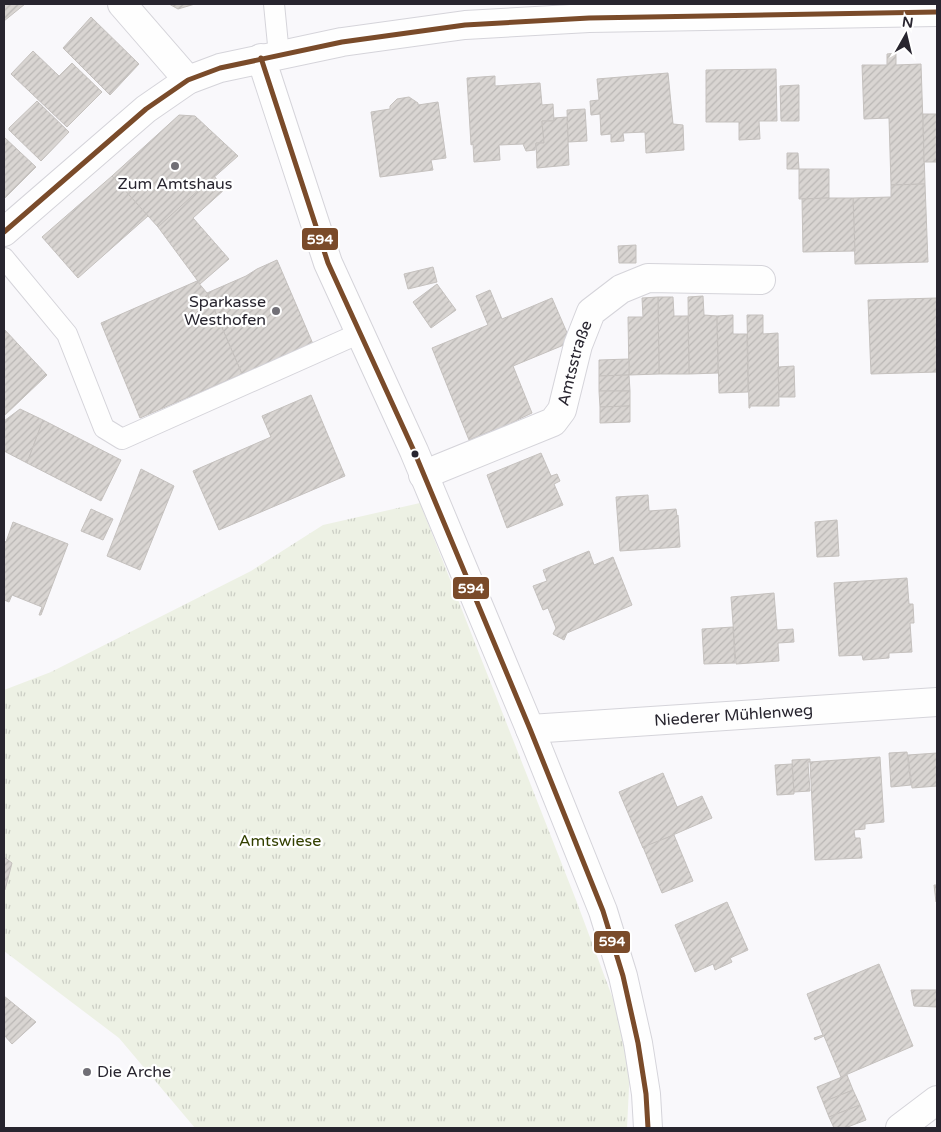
<svg xmlns="http://www.w3.org/2000/svg" width="941" height="1132" viewBox="0 0 941 1132" font-family="'Varela Round',sans-serif">
<style>
.park{fill:url(#park-tufts)}
.building{fill:url(#building-hatch);stroke:#c5c1be}
.lines{fill:none;stroke-linecap:round;stroke-linejoin:round}
.lane-casing{stroke:#d5d4da;stroke-width:22}
.street-casing{stroke:#d5d4da;stroke-width:30}
.secondary-casing{stroke:#d5d4da;stroke-width:30}
.lane{stroke:#fefefe;stroke-width:20}
.street{stroke:#fefefe;stroke-width:28}
.secondary{stroke:#fefefe;stroke-width:28}
.bus-1-casing{stroke:#fff;stroke-width:9}
.bus-1{stroke:#7a4b2a;stroke-width:5}
.poi-dot{fill:#716f76;stroke:#fff;stroke-width:2}
.bus-dot{fill:#28252f;stroke:#fff;stroke-width:2}
.labels{text-anchor:middle;dominant-baseline:central;stroke-width:4.5;stroke-linejoin:round;paint-order:stroke}
.poi-label{font-size:16px;fill:#28252f;stroke:#fff}
.street-label{font-size:16px;fill:#28252f;stroke:#fff}
.park-label{font-size:16px;fill:#334000;stroke:#fff}
.line-badge{stroke:#fff;stroke-width:2}
.badge-label{font-size:14px;text-anchor:middle;font-weight:bold;fill:#fff}
</style>
<defs>
<pattern id="park-tufts" width="24" height="20" patternUnits="userSpaceOnUse" patternTransform="scale(1.25)"><rect width="24" height="20" fill="#edf1e4"/><path d="M3 7l-1-3M5 7V3M7 7l1-3M15 17l-1-3M17 17v-4M19 17l1-3" fill="none" stroke="#cbcec4"/></pattern>
<pattern id="building-hatch" width="6" height="6" patternUnits="userSpaceOnUse" patternTransform="scale(1.25)"><rect width="6" height="6" fill="#d9d5d2"/><path d="M-1 1l2-2M0 6l6-6M5 7l2-2" fill="none" stroke="#bab7b5"/></pattern>
</defs>
<rect width="100%" height="100%" fill="#f9f8fb"/>
<!-- park -->
<polygon class="park" points="420,503 576,900 631,1047 627,1128 195,1128 119,1038 4,951 4,690 51,672 251,571 323,525"/>
<!-- building -->
<g class="building">
<polygon points="4,4 25,4 4,21"/>
<polygon points="169,4 195,4 178,9"/>
<polygon points="91,17 139,64 110,95 63,48"/>
<polygon points="33,51 59,76 72,63 102,92 67,127 11,74"/>
<polygon points="896,53 896,65 921,64 925,184 891,185 889,118 864,119 862,65 887,65 887,54"/>
<polygon points="776,69 777,121 759,121 760,139 739,140 739,122 706,122 706,70"/>
<polygon points="668,73 673,124 683,125 684,150 646,153 645,132 623,133 624,141 611,142 611,134 601,135 600,114 591,115 590,101 599,100 597,79"/>
<polygon points="495,76 495,86 540,83 542,105 553,104 554,121 542,121 544,143 536,143 535,150 526,151 523,144 499,145 500,160 474,162 473,144 471,145 467,78"/>
<polygon points="799,85 799,121 781,121 780,86"/>
<polygon points="409,97 418,103 418,105 438,102 446,158 431,160 433,170 380,177 371,112 390,109 390,106 397,99"/>
<polygon points="37,101 69,132 41,161 9,130 9,128"/>
<polygon points="585,109 587,141 568,142 567,110"/>
<polygon points="923,114 937,114 937,162 924,162"/>
<polygon points="179,115 195,116 238,156 158,227 112,176"/>
<polygon points="567,117 569,165 537,168 536,143 544,143 542,121 554,121 554,118"/>
<polygon points="4,137 36,167 4,199"/>
<polygon points="787,153 798,153 799,169 787,169"/>
<polygon points="799,169 829,169 829,198 799,199"/>
<polygon points="112,176 148,216 78,278 42,237"/>
<polygon points="214,176 225,189 193,218 229,259 200,284 158,227"/>
<polygon points="925,184 928,262 855,264 853,198 891,197 891,185"/>
<polygon points="829,198 853,198 855,251 803,252 802,199"/>
<polygon points="636,245 636,263 619,263 618,246"/>
<polygon points="277,260 313,344 283,356 284,359 276,362 275,360 242,374 207,293 246,276 257,269"/>
<polygon points="433,267 437,282 408,289 404,274"/>
<polygon points="197,281 207,293 242,374 140,418 101,323"/>
<polygon points="437,284 456,310 431,328 413,302"/>
<polygon points="490,290 502,319 552,298 571,342 513,366 532,413 511,423 513,429 495,436 493,430 469,440 432,348 488,325 476,296"/>
<polygon points="703,296 704,315 717,316 718,373 689,374 688,297"/>
<polygon points="658,297 673,297 674,316 688,316 689,374 659,374"/>
<polygon points="658,297 659,374 629,375 628,317 643,317 642,298"/>
<polygon points="937,298 937,372 871,374 868,300"/>
<polygon points="733,315 733,334 747,334 748,392 719,393 717,316"/>
<polygon points="747,315 763,315 763,334 778,333 779,406 750,406 750,408 749,408"/>
<polygon points="4,329 47,375 4,416"/>
<polygon points="629,359 629,375 599,376 599,360"/>
<polygon points="794,366 795,397 779,397 778,367"/>
<polygon points="629,375 630,391 599,391 599,376"/>
<polygon points="599,391 630,391 630,406 600,407"/>
<polygon points="311,395 345,476 219,530 193,471 271,437 262,416"/>
<polygon points="630,406 630,422 600,423 600,407"/>
<polygon points="20,409 43,420 27,463 4,451 4,421"/>
<polygon points="43,420 121,460 101,501 27,463"/>
<polygon points="541,453 551,476 557,474 560,481 554,484 563,505 507,528 487,475"/>
<polygon points="141,469 174,486 140,570 107,556"/>
<polygon points="648,495 649,511 676,509 677,516 678,515 680,547 620,551 616,497"/>
<polygon points="91,509 113,519 103,540 81,531"/>
<polygon points="837,520 839,556 817,557 815,522"/>
<polygon points="13,522 68,544 41,615 39,615 42,607 12,595 9,602 4,600 4,540 6,542"/>
<polygon points="589,551 594,565 613,557 632,605 567,633 564,640 553,634 556,628 548,608 543,610 533,586 547,581 543,570"/>
<polygon points="907,578 909,604 913,604 914,623 910,623 912,652 889,653 889,658 863,660 862,655 839,656 834,583"/>
<polygon points="774,593 777,630 793,629 794,642 778,643 779,661 736,664 731,597"/>
<polygon points="733,627 735,663 704,664 702,629"/>
<polygon points="907,752 911,785 891,787 889,753"/>
<polygon points="937,753 937,786 912,788 908,755"/>
<polygon points="880,757 884,822 865,824 865,829 854,830 855,838 860,838 862,858 815,860 810,762"/>
<polygon points="810,759 810,762 808,762 810,791 794,792 792,760"/>
<polygon points="792,764 794,794 777,795 775,765"/>
<polygon points="663,773 677,807 702,796 712,818 643,848 619,792"/>
<polygon points="674,835 693,881 662,893 643,847"/>
<polygon points="4,857 12,863 5,890 4,889"/>
<polygon points="934,885 937,885 937,902 936,902"/>
<polygon points="727,902 748,950 730,958 732,962 715,970 713,964 695,972 675,925"/>
<polygon points="879,964 913,1046 841,1077 824,1036 815,1040 814,1038 823,1035 807,994"/>
<polygon points="911,990 937,990 937,1007 914,1006"/>
<polygon points="4,996 36,1022 12,1044 4,1035"/>
<polygon points="847,1075 853,1090 823,1102 817,1087"/>
<polygon points="853,1090 860,1105 829,1117 823,1102"/>
<polygon points="860,1105 866,1120 845,1128 834,1128 829,1117"/>
</g>
<g class="lines">
<defs>
<g id="lane">
<polyline points="274,4 279,55"/>
<polyline points="4,258 67,334 104,428 122,439 360,333"/>
</g>
<g id="street">
<polyline points="122,4 188,80"/>
<polyline points="261,58 328,263 414,451 530,729 603,911 623,976 638,1043 646,1094 648,1128"/>
<path id="s1" d="M 423,475 L 553,422 L 562,410 L 578,345 L 591,312 L 621,289 L 648,278 L 761,280"/>
<path id="s2" d="M 530,729 L 937,702"/>
<polyline points="900,1128 937,1100"/>
</g>
<polyline id="secondary" points="4,232 146,109 188,80 220,68 342,42 465,25 589,18 937,12"/>
</defs>
<!-- lane casing -->
<use href="#lane" class="lane-casing"/>
<!-- street casing -->
<use href="#street" class="street-casing"/>
<!-- secondary casing -->
<use href="#secondary" class="secondary-casing"/>
<!-- lane -->
<use href="#lane" class="lane"/>
<!-- street -->
<use href="#street" class="street"/>
<!-- secondary -->
<use href="#secondary" class="secondary"/>
<defs>
<g id="bus-1">
<polyline points="261,58 328,263 414,451 530,729 603,911 623,976 638,1043 646,1094 648,1128"/>
<polyline points="4,232 146,109 188,80 220,68 342,42 465,25 589,18 937,12"/>
</g>
</defs>
<!-- bus-1 casing -->
<use href="#bus-1" class="bus-1-casing"/>
<!-- bus-1 -->
<use href="#bus-1" class="bus-1"/>
</g>
<!-- markers -->
<g class="poi-dot">
<circle cx="175" cy="166" r="5"/>
<circle cx="276" cy="311" r="5"/>
<circle cx="87" cy="1072" r="5"/>
</g>
<circle class="bus-dot" cx="415" cy="454" r="4.5"/>
<g class="labels">
<!-- poi labels -->
<g class="poi-label">
<text x="175" y="184">Zum Amtshaus</text>
<text x="266" y="302" text-anchor="end">Sparkasse<tspan x="266" dy="18">Westhofen</tspan></text>
<text x="97" y="1072" text-anchor="start">Die Arche</text>
</g>
<!-- street labels -->
<g class="street-label">
<text stroke="none"><textPath href="#s1" startOffset="204">Amtsstraße</textPath></text>
<text stroke="none"><textPath href="#s2" startOffset="204">Niederer Mühlenweg</textPath></text>
</g>
<!-- park labels -->
<g class="park-label">
<text x="280" y="841">Amtswiese</text>
</g>
</g>
<g class="line-badge">
<rect x="301" y="227" width="38" height="24" rx="5" fill="#7a4b2a"/>
<rect x="452" y="576" width="38" height="24" rx="5" fill="#7a4b2a"/>
<rect x="593" y="930" width="38" height="24" rx="5" fill="#7a4b2a"/>
</g>
<g class="badge-label">
<text x="320" y="244">594</text>
<text x="471" y="593">594</text>
<text x="612" y="946">594</text>
</g>
<!-- border -->
<rect width="941" height="1132" fill="none" stroke="#28252f" stroke-width="10"/>
<!-- north arrow -->
<g transform="translate(906 35) rotate(8)" stroke="#ffffff" stroke-width="4" paint-order="stroke">
<path d="M0-4L9 19L0 12L-9 19Z" fill="#28252f"/>
<text y="-8" font-size="14" font-weight="bold" text-anchor="middle" fill="#28252f">N</text>
</g>
</svg>
